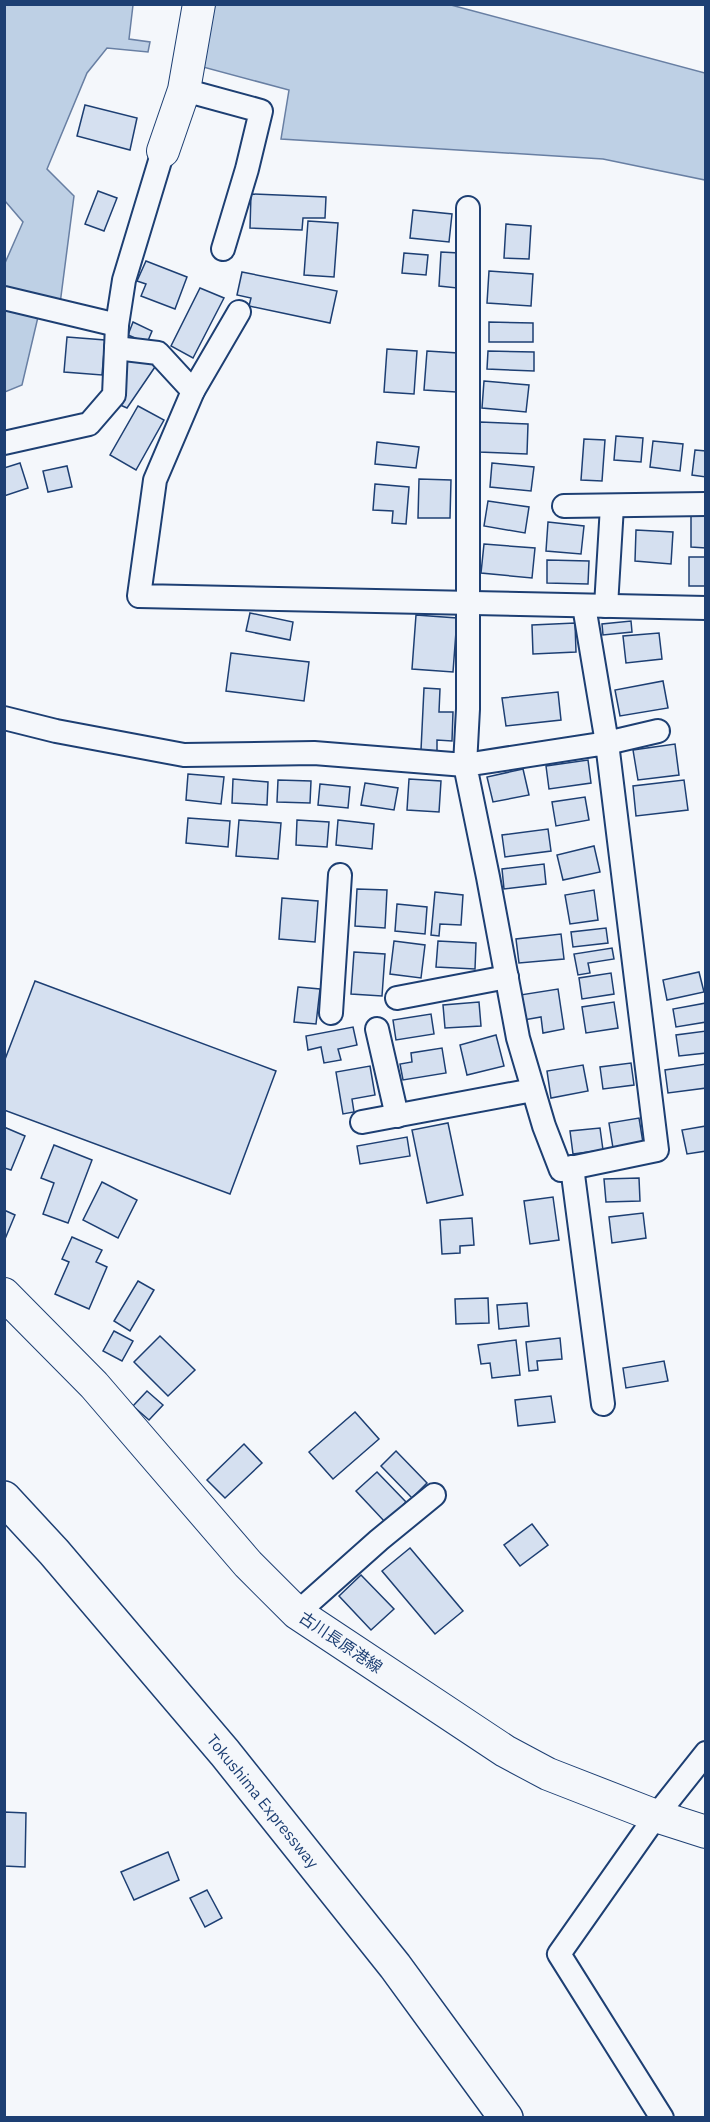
<svg xmlns="http://www.w3.org/2000/svg" width="710" height="2122" viewBox="0 0 710 2122" font-family="'IBM Plex Sans','Noto Sans JP',sans-serif">
<style>
.water{fill:#bed0e5;stroke:#687fa3;stroke-width:1.5}
.building{fill:#d5e0f0;stroke:#1d3f73;stroke-width:1.5}
.lines{fill:none;stroke-linecap:round;stroke-linejoin:round}
.street-casing{stroke:#1d3f73;stroke-width:26}
.secondary-casing{stroke:#1d3f73;stroke-width:34}
.highway-casing{stroke:#1d3f73;stroke-width:36}
.street{stroke:#f4f7fb;stroke-width:22}
.secondary{stroke:#f4f7fb;stroke-width:32}
.highway{stroke:#f4f7fb;stroke-width:33}
.labels{text-anchor:middle;dominant-baseline:central;stroke-width:4.5;stroke-linejoin:round;paint-order:stroke}
.street-label{font-size:16px;fill:#1d3f73;stroke:#f4f7fb}
</style>
<rect width="100%" height="100%" fill="#f4f7fb"/>
<!-- water -->
<g class="water">
<polygon points="5,5 133,5 129,39 150,42 148,52 107,48 87,73 47,169 74,196 60,304 42,300 22,385 5,392 5,263 23,222 5,201"/>
<polygon points="213,5 451,5 705,73 705,180 603,159 281,139 289,90 203,67"/>
</g>
<!-- building -->
<g class="building">
<polygon points="85,105 137,118 130,150 77,136"/>
<polygon points="98,191 117,198 104,231 85,224"/>
<polygon points="251,194 326,197 325,218 303,218 302,230 250,228"/>
<polygon points="413,210 452,214 449,242 410,238"/>
<polygon points="308,221 338,223 334,277 304,275"/>
<polygon points="506,224 531,226 529,259 504,258"/>
<polygon points="441,252 459,253 457,288 439,286"/>
<polygon points="404,253 428,255 426,275 402,273"/>
<polygon points="146,261 187,277 175,309 141,296 146,284 137,281"/>
<polygon points="489,271 533,274 531,306 487,303"/>
<polygon points="242,272 337,291 330,323 249,306 251,298 237,295"/>
<polygon points="200,288 224,298 193,358 171,346"/>
<polygon points="133,322 152,331 147,343 128,335"/>
<polygon points="489,322 533,323 533,342 489,342"/>
<polygon points="67,337 105,340 102,375 64,372"/>
<polygon points="387,349 417,351 414,394 384,392"/>
<polygon points="427,351 458,353 456,392 424,390"/>
<polygon points="488,351 534,352 534,371 487,369"/>
<polygon points="127,361 157,364 127,408 118,404"/>
<polygon points="484,381 529,385 526,412 482,408"/>
<polygon points="138,406 164,420 136,470 110,455"/>
<polygon points="480,422 528,424 527,454 479,452"/>
<polygon points="616,436 643,438 641,462 614,460"/>
<polygon points="584,439 605,440 602,481 581,480"/>
<polygon points="653,441 683,444 680,471 650,467"/>
<polygon points="377,442 419,447 416,468 375,464"/>
<polygon points="695,450 706,451 706,477 692,475"/>
<polygon points="20,463 28,488 4,496 4,468"/>
<polygon points="492,463 534,467 531,491 490,487"/>
<polygon points="67,466 72,487 48,492 43,471"/>
<polygon points="419,479 451,480 450,518 418,518"/>
<polygon points="375,484 409,487 406,524 392,523 393,511 373,510"/>
<polygon points="488,501 529,507 525,533 484,526"/>
<polygon points="691,513 706,513 706,548 691,547"/>
<polygon points="548,522 584,526 581,554 546,551"/>
<polygon points="636,530 673,532 671,564 635,561"/>
<polygon points="484,544 535,548 532,578 481,573"/>
<rect x="689" y="557" width="17" height="29"/>
<polygon points="547,560 589,561 588,584 547,583"/>
<polygon points="250,613 293,622 290,640 246,631"/>
<polygon points="416,615 457,618 453,672 412,669"/>
<polygon points="631,621 632,632 603,635 602,624"/>
<polygon points="575,623 576,652 533,654 532,625"/>
<polygon points="659,633 662,659 626,663 623,636"/>
<polygon points="231,653 309,662 304,701 226,691"/>
<polygon points="663,681 668,708 620,716 615,690"/>
<polygon points="424,688 440,689 439,712 453,712 452,741 437,740 437,751 421,750"/>
<polygon points="558,692 561,720 506,726 502,698"/>
<polygon points="675,744 679,775 638,780 633,750"/>
<polygon points="588,760 591,783 549,789 546,766"/>
<polygon points="523,769 529,795 493,802 487,777"/>
<polygon points="188,774 224,777 221,804 186,800"/>
<polygon points="233,779 268,782 267,805 232,803"/>
<polygon points="409,779 441,781 439,812 407,810"/>
<polygon points="278,780 311,781 310,803 277,802"/>
<polygon points="684,780 688,810 636,816 633,786"/>
<polygon points="365,783 398,788 394,810 361,805"/>
<polygon points="320,784 350,787 348,808 318,805"/>
<polygon points="585,797 589,820 556,826 552,802"/>
<polygon points="188,818 230,821 228,847 186,843"/>
<polygon points="239,820 281,823 278,859 236,856"/>
<polygon points="297,820 329,822 327,847 296,845"/>
<polygon points="338,820 374,824 372,849 336,845"/>
<polygon points="548,829 551,851 505,857 502,835"/>
<polygon points="594,846 600,872 563,880 557,855"/>
<polygon points="544,864 546,884 504,889 502,869"/>
<polygon points="357,889 387,890 385,928 355,926"/>
<polygon points="594,890 598,920 570,924 565,895"/>
<polygon points="435,892 463,895 461,925 440,924 439,936 431,935"/>
<polygon points="282,898 318,901 315,942 279,939"/>
<polygon points="397,904 427,907 425,934 395,931"/>
<polygon points="606,928 608,943 573,947 571,932"/>
<polygon points="561,934 564,959 519,963 516,939"/>
<polygon points="394,941 425,945 421,978 390,974"/>
<polygon points="438,941 476,943 475,969 436,967"/>
<polygon points="612,948 614,959 588,963 590,973 578,975 574,954"/>
<polygon points="354,952 385,954 382,996 351,994"/>
<polygon points="699,972 704,992 667,1000 663,980"/>
<polygon points="611,973 614,994 582,999 579,978"/>
<polygon points="35,981 276,1071 230,1194 4,1110 4,1062"/>
<polygon points="298,987 320,989 316,1024 294,1022"/>
<polygon points="558,989 564,1029 543,1033 541,1017 524,1020 520,995"/>
<polygon points="479,1002 481,1026 445,1028 443,1005"/>
<polygon points="614,1002 618,1028 586,1033 582,1007"/>
<polygon points="706,1003 706,1022 676,1027 673,1009"/>
<polygon points="431,1014 434,1034 396,1040 393,1020"/>
<polygon points="353,1027 357,1045 338,1049 341,1060 324,1063 321,1047 308,1050 306,1036"/>
<polygon points="706,1031 706,1053 679,1056 676,1035"/>
<polygon points="496,1035 504,1066 467,1075 460,1045"/>
<polygon points="442,1048 446,1073 403,1080 400,1064 412,1062 411,1053"/>
<polygon points="631,1063 634,1085 603,1089 600,1067"/>
<polygon points="706,1064 706,1088 668,1093 665,1070"/>
<polygon points="583,1065 588,1091 551,1098 547,1071"/>
<polygon points="370,1066 375,1095 352,1099 354,1112 343,1114 336,1072"/>
<polygon points="639,1118 643,1143 613,1148 609,1123"/>
<polygon points="448,1123 463,1195 427,1203 412,1130"/>
<polygon points="706,1126 706,1151 687,1154 682,1130"/>
<polygon points="4,1127 25,1136 11,1170 4,1168"/>
<polygon points="600,1128 603,1150 573,1154 570,1131"/>
<polygon points="407,1137 410,1156 360,1164 357,1146"/>
<polygon points="54,1145 92,1160 68,1223 43,1214 54,1183 41,1178"/>
<polygon points="639,1178 640,1201 606,1202 604,1179"/>
<polygon points="102,1182 137,1200 118,1238 83,1220"/>
<polygon points="553,1197 559,1240 530,1244 524,1201"/>
<polygon points="4,1210 15,1215 5,1239 4,1239"/>
<polygon points="643,1213 646,1238 612,1243 609,1217"/>
<polygon points="472,1218 474,1245 460,1246 460,1253 442,1254 440,1220"/>
<polygon points="72,1237 102,1250 96,1262 107,1267 89,1309 55,1294 69,1262 62,1259"/>
<polygon points="138,1281 154,1290 130,1331 114,1321"/>
<polygon points="488,1298 489,1323 456,1324 455,1299"/>
<polygon points="527,1303 529,1326 499,1329 497,1305"/>
<polygon points="114,1331 133,1341 122,1361 103,1351"/>
<polygon points="160,1336 195,1370 168,1396 134,1362"/>
<polygon points="560,1338 562,1359 537,1361 538,1370 529,1371 526,1342"/>
<polygon points="516,1340 520,1375 492,1378 490,1363 481,1364 478,1345"/>
<polygon points="664,1361 668,1381 626,1388 623,1368"/>
<polygon points="147,1391 163,1405 149,1420 133,1406"/>
<polygon points="551,1396 555,1422 518,1426 515,1400"/>
<polygon points="355,1412 379,1439 333,1479 309,1452"/>
<polygon points="244,1444 262,1463 225,1498 207,1480"/>
<polygon points="396,1451 427,1483 412,1498 381,1466"/>
<polygon points="377,1472 406,1502 385,1522 356,1491"/>
<polygon points="532,1524 548,1545 520,1566 504,1545"/>
<polygon points="410,1548 463,1611 435,1634 382,1571"/>
<polygon points="361,1575 394,1609 371,1630 339,1596"/>
<polygon points="4,1812 26,1813 25,1867 4,1866"/>
<polygon points="168,1852 179,1880 134,1900 121,1872"/>
<polygon points="207,1890 222,1918 205,1927 190,1898"/>
</g>
<g class="lines">
<defs>
<g id="street">
<polyline points="184,90 261,111 247,169 223,249"/>
<polyline points="4,298 117,325"/>
<polyline points="239,312 193,391 155,480 139,596 706,608"/>
<polyline points="116,348 158,353 193,391"/>
<polyline points="4,443 89,424 114,395 117,325 124,280 163,151"/>
<polyline points="564,506 706,504"/>
<polyline points="584,606 607,743 658,731"/>
<polyline points="606,606 612,506"/>
<polyline points="4,718 56,731 184,755 314,753 465,765 468,709 468,208"/>
<polygon points="607,743 657,1150 561,1170 544,1126 518,1038 488,877 465,765"/>
<polyline points="397,998 507,977"/>
<polyline points="331,1013 340,875"/>
<polyline points="377,1029 397,1116"/>
<polyline points="362,1122 533,1090"/>
<polyline points="572,1167 603,1404"/>
<polyline points="297,1613 379,1540 434,1495"/>
<polyline points="662,2118 559,1954 656,1816 706,1753"/>
</g>
<g id="secondary">
<polyline points="163,151 184,90 199,4"/>
<polyline points="4,1294 94,1385 248,1564 297,1613 505,1751 548,1774 656,1816 706,1832"/>
</g>
<polyline id="highway" points="4,1498 54,1552 225,1753 395,1966 506,2118"/>
</defs>
<!-- street casing -->
<use href="#street" class="street-casing"/>
<!-- secondary casing -->
<use href="#secondary" class="secondary-casing"/>
<!-- highway casing -->
<use href="#highway" class="highway-casing"/>
<!-- street -->
<use href="#street" class="street"/>
<!-- secondary -->
<use href="#secondary" class="secondary"/>
<!-- highway -->
<use href="#highway" class="highway"/>
</g>
<g class="labels">
<!-- street labels -->
<g class="street-label">
<text transform="translate(341 1642) rotate(34)">古川長原港線</text>
<text transform="translate(263 1801) rotate(51)">Tokushima Expressway</text>
</g>
</g>
<!-- border -->
<rect width="710" height="2122" fill="none" stroke="#1d3f73" stroke-width="12"/>
</svg>
